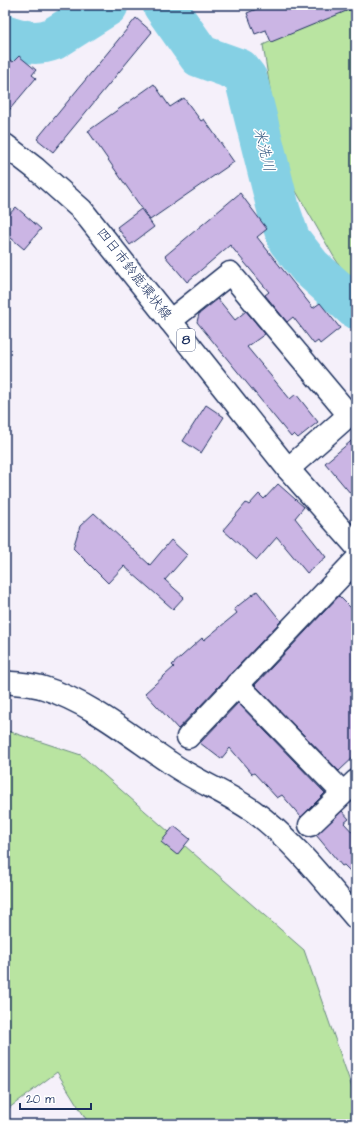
<svg xmlns="http://www.w3.org/2000/svg" width="361" height="1129" viewBox="0 0 361 1129" font-family="'Architects Daughter','Klee One',sans-serif">
<style>
.green{fill:#b9e4a1;stroke:#6a8a80}
.lines{fill:none;stroke-linecap:round;stroke-linejoin:round}
.river{stroke:#85d0e4;stroke-width:43}
.building{fill:#cbb5e4;stroke:#1b2f5e}
.street-casing{stroke:#1b2f5e;stroke-width:25}
.primary-casing{stroke:#1b2f5e;stroke-width:25}
.street{stroke:#fff;stroke-width:22}
.primary{stroke:#fff;stroke-width:22}
.labels{text-anchor:middle;dominant-baseline:central;stroke-width:3;stroke-linejoin:round;paint-order:stroke}
.shield{fill:#fff;stroke:#5f6d8e;stroke-width:1}
.shield-label{font-size:13px;font-weight:bold;fill:#1b2f5e}
.street-label{font-size:14px;fill:#1b2f5e;stroke:#fff}
.water-label{font-size:15px;font-style:italic;fill:#3b5f86;stroke:#fff}
</style>
<rect width="100%" height="100%" fill="#f5f0fa"/>
<filter id="ink" filterUnits="userSpaceOnUse"><feTurbulence type="fractalNoise" baseFrequency=".025" numOctaves="2"/><feDisplacementMap in="SourceGraphic" scale="8" xChannelSelector="R" yChannelSelector="G"/><feConvolveMatrix kernelMatrix="1 2 1 2 8 2 1 2 1" color-interpolation-filters="sRGB"/></filter>
<g filter="url(#ink)">
<!-- green -->
<g class="green">
<polygon points="356,5 356,290 334,257 248,108 271,95 263,45 333,12"/>
<polygon points="5,730 81,755 304,950 356,1099 356,1124 89,1124 57,1072 5,1111"/>
</g>
<g class="lines">
<!-- river -->
<g class="river">
<polyline points="164,5 200,56 239,70 246,79 279,211 289,240 310,267 356,308"/>
<path d="M 5,36 C 22,41 35,46 53,39 L 107,5"/>
</g>
</g>
<!-- building -->
<g class="building">
<polygon points="266,5 356,5 356,7 271,42 266,30 255,34 247,13"/>
<polygon points="136,18 152,32 53,152 37,139"/>
<polygon points="19,56 36,70 32,75 36,78 5,115 5,57 13,62"/>
<polygon points="154,84 170,107 184,98 201,121 204,119 234,162 150,220 88,131"/>
<polygon points="240,193 267,229 257,237 313,308 320,303 340,328 320,344 318,341 314,344 293,317 287,322 265,295 269,292 230,245 187,282 165,256"/>
<polygon points="16,207 41,229 24,249 5,233 5,219"/>
<polygon points="141,209 154,227 130,245 117,227"/>
<polygon points="218,299 235,320 246,311 265,334 247,347 290,399 296,394 318,422 298,438 294,434 291,437 197,322 199,314"/>
<polygon points="206,405 224,417 201,453 183,441"/>
<polygon points="356,437 356,500 325,463"/>
<polygon points="278,484 304,507 295,518 326,557 307,573 277,537 257,560 223,530 246,503 249,505 259,494 264,499"/>
<polygon points="94,513 150,565 171,540 187,555 165,580 184,597 173,609 124,566 108,583 73,548 80,526"/>
<polygon points="257,591 281,621 178,729 145,693 174,667 172,665 202,638 204,640 237,613 234,609"/>
<polygon points="339,596 356,613 356,755 339,771 255,685"/>
<polygon points="238,703 325,793 301,817 282,795 277,798 254,773 252,774 230,748 221,759 200,743"/>
<polygon points="342,811 349,819 344,823 356,836 356,877 344,865 342,866 316,835"/>
<polygon points="174,826 190,839 177,855 161,842"/>
</g>
<g class="lines">
<defs>
<g id="street">
<polyline points="170,321 230,273 349,415 288,469"/>
<path d="M 5,682 C 18,684 32,684 44,688 C 91,703 129,735 169,762 C 195,781 226,792 253,811 C 291,838 325,882 356,918"/>
<polyline points="237,684 343,793"/>
<polyline points="188,737 356,560"/>
<polyline points="310,825 356,781"/>
</g>
<polyline id="primary" points="5,145 36,169 82,210 288,469 356,546"/>
</defs>
<!-- street casing -->
<use href="#street" class="street-casing"/>
<!-- primary casing -->
<use href="#primary" class="primary-casing"/>
<!-- street -->
<use href="#street" class="street"/>
<!-- primary -->
<use href="#primary" class="primary"/>
</g>
</g>
<g class="labels">
<!-- shield labels -->
<rect class="shield" x="177" y="329" width="18" height="22" rx="3"/>
<g class="shield-label">
<text x="186" y="340">8</text>
</g>
<!-- street labels -->
<g class="street-label">
<text transform="translate(134 274) rotate(52)">四日市鈴鹿環状線</text>
</g>
<!-- water labels -->
<g class="water-label">
<text transform="translate(264 150) rotate(76)">米洗川</text>
</g>
</g>
<!-- margin -->
<rect width="361" height="1129" fill="none" stroke="#fff" stroke-width="20"/>
<rect x="10" y="10" width="341" height="1109" fill="none" stroke="#1b2f5e" stroke-width="1.5" filter="url(#ink)"/>
<!-- scale -->
<path d="M20 1103v6h71v-6" fill="none" stroke="#1b2f5e" stroke-width="2"/>
<text x="26" y="1103" font-size="12" fill="#1b2f5e" stroke="#ffffff" stroke-width="3" paint-order="stroke">20 m</text>
</svg>
